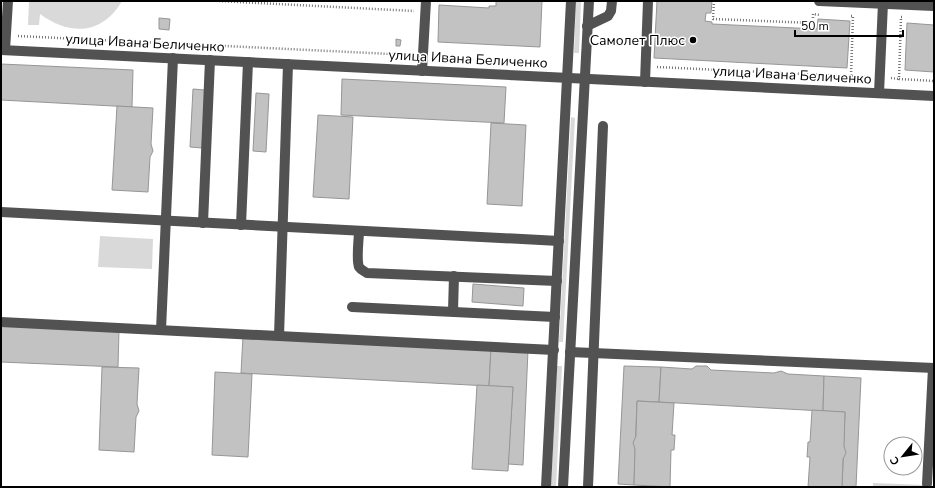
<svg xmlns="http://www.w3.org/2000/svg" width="935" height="488" viewBox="0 0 935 488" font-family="'Nunito Sans',sans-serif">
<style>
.green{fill:#d9d9d9}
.building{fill:#c2c2c2;stroke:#969696}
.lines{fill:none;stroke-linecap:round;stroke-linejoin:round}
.path{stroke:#747474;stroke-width:2.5;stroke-dasharray:1 2;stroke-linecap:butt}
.minor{stroke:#525252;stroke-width:10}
.poi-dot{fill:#000;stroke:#fff;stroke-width:1.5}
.labels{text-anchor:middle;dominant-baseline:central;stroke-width:3;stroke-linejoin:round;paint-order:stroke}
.poi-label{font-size:14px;fill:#000;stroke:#fff;text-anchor:end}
.street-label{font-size:14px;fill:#000;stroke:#fff}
</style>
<rect width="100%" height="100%" fill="#fff"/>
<!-- green -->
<g class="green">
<path d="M 29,1 L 122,1 C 102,35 70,36 40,14 L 39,25 L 28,25 Z"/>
<polygon points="576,1 581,1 579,53 574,53"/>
<polygon points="571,117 575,118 563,342 559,342"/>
<polygon points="100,236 153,239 152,269 98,267"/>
<polygon points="557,366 562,366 556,487 551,487"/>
<polygon points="873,483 924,485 924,487 873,487"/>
</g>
<!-- building -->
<g class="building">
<polygon points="496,1 542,1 540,47 438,42 439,5 489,8 489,6 496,6"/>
<polygon points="657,1 712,1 711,13 706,13 705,21 712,22 712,24 817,29 818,19 850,21 847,68 654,58"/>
<polygon points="159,18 170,19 169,30 159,29"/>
<polygon points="907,23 934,25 934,72 905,70"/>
<polygon points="396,39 401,40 400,46 396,46"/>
<polygon points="1,64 133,70 132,107 1,100"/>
<polygon points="342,79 506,87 504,123 341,115"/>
<polygon points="193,89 205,90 202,148 190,147"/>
<polygon points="256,93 269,94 266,152 253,151"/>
<polygon points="117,106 153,108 151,144 153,151 150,157 148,192 112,190"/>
<polygon points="318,115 353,117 349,199 313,197"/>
<polygon points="491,123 526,125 522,206 487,204"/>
<polygon points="473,284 524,288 523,306 472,302"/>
<polygon points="1,323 119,330 118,367 1,362"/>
<polygon points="243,336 491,348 489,386 241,373"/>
<polygon points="491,348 528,350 523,465 508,464 513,387 489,386"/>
<polygon points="624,366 661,367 659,402 637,401 634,485 618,484"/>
<polygon points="696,366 707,366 711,370 774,373 781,371 788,374 824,376 823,411 659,402 661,367 692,369"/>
<polygon points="102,367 139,368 137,404 139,411 136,417 134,452 99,450"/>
<polygon points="215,372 252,374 248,457 212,455"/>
<polygon points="824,376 861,378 856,487 842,487 845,412 823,411"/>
<polygon points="477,385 513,387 508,471 472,469"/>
<polygon points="637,401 674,403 672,435 675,435 674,450 671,450 670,487 634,485 635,449 633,443 636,436"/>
<polygon points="812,410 845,412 844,446 846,453 843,459 842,487 808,487 810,457 807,457 808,442 810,442"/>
</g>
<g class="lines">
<!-- path -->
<g class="path">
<polyline points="219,1 414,11"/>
<polyline points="714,1 713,19 813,23 813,14 820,15"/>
<polyline points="851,16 853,16 851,76"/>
<polyline points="902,17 901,17 899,79 934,81"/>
<polyline points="18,36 412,55"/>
<polyline points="657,67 868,77"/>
<polyline points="891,78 899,79"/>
</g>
<!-- minor -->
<g class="minor">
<polyline points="819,1 934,6"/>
<polyline points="587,26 608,16 611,11 612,1"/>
<polyline points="1,50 934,96"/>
<polyline points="5,50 8,1"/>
<polyline points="422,71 426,1"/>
<polyline points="645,82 648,1"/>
<polyline points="879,93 883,3"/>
<polyline points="1,212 559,241"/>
<polyline points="203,223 210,60"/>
<polyline points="241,225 248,62"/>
<path d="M 359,231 C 359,239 356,259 359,267 C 361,270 364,271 367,273 L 557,281"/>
<polyline points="352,307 555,317"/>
<polyline points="453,311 454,276"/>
<polyline points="1,322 554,350"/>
<polyline points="161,330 173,58"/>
<polyline points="279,336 288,64"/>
<polyline points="570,352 934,368"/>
<polyline points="927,484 933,368"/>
<polyline points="546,487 571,1"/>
<polyline points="563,487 589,1"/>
<polyline points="588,487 603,126"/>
</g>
</g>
<!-- markers -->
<circle class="poi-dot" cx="693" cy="40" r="4"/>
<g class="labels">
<!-- poi labels -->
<g class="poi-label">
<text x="685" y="40">Самолет Плюс</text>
</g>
<!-- street labels -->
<g class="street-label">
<text transform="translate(145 43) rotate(3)">улица Ивана Беличенко</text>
<text transform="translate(468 59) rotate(3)">улица Ивана Беличенко</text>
<text transform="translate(792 75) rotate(3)">улица Ивана Беличенко</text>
</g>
</g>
<!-- border -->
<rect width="935" height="488" fill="none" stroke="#000000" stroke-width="4"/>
<!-- north arrow -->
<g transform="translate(903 456) rotate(240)"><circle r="19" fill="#ffffff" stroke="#999999"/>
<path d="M0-3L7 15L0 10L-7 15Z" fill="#000000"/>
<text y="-6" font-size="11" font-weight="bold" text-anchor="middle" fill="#000000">С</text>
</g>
<!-- scale -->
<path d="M795 30v6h108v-6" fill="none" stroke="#000000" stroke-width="2"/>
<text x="801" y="30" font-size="12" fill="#000000" stroke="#ffffff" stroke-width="3" paint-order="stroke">50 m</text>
</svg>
